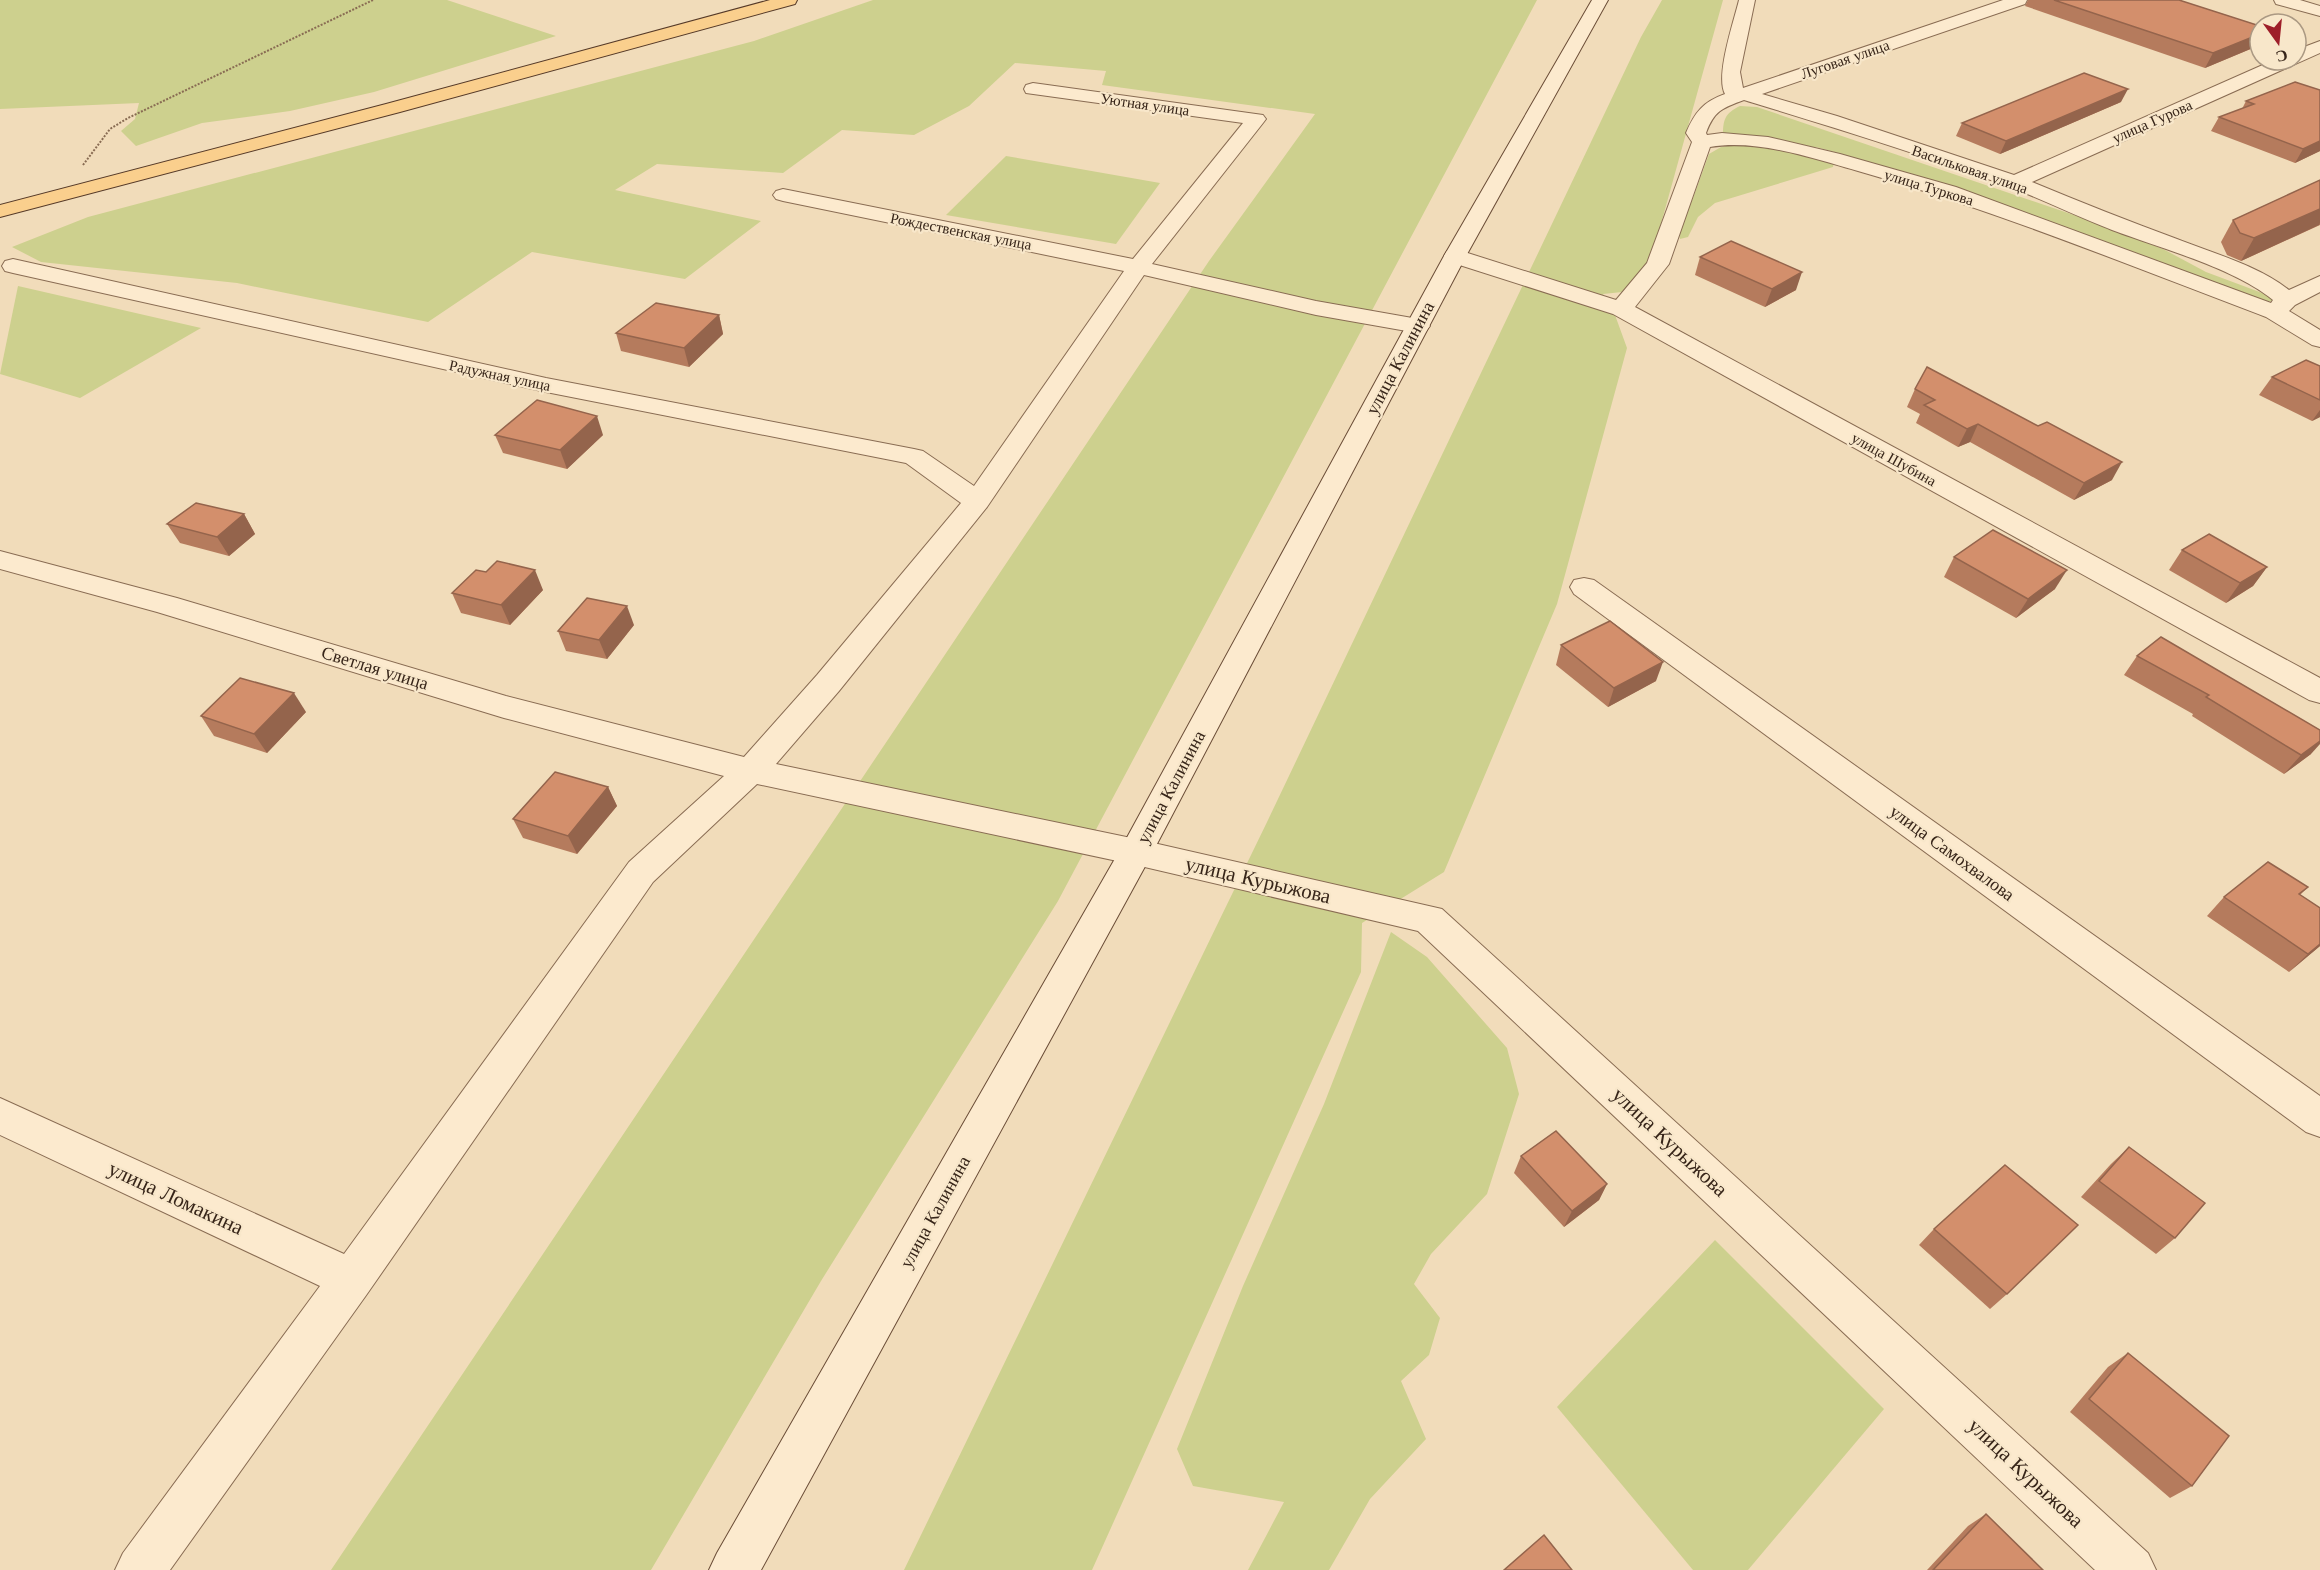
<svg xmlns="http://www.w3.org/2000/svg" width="2320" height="1570" viewBox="0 0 2320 1570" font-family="'Libre Baskerville',serif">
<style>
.green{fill:#cdd08e}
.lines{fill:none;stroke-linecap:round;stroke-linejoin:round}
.street-casing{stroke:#896c53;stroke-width:2}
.secondary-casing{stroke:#6b4d37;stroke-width:2}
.primary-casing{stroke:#563a28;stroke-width:2}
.path{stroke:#896c53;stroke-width:2;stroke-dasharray:2 1.5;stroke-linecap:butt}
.street{fill:#fceace;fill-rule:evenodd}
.secondary{fill:#fceace;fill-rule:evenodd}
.primary{fill:#facf8d;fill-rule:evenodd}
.wall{fill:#b57b5d}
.shaded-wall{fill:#94644c}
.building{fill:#d38f6c;stroke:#94644c;stroke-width:1.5}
.labels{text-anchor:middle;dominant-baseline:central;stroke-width:4.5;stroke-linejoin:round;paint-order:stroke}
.far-street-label{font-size:15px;fill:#372519;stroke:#f8e7ca}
.street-label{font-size:18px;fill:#372519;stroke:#f8e7ca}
.near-street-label{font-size:21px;fill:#372519;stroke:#f8e7ca}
</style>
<rect width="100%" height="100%" fill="#f1dcba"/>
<!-- green -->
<g class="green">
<polygon points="0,0 447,0 556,36 374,92 290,111 202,123 136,146 121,131 135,119 139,103 0,109"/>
<polygon points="873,0 1537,0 1058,901 821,1281 651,1570 331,1570 1209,261 1315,114 1102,85 1106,71 1015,63 969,106 914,135 842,130 783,173 657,164 615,190 761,221 685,279 532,252 428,322 237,283 41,262 12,247 88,217 754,41"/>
<polygon points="1662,0 1723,0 1651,260 1622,292 1603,294 1615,315 1627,348 1557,604 1444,872 1362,923 1361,972 1092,1570 904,1570 1268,820 1641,37"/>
<path d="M 1740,106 L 1757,107 L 2118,230 L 2165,250 L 2206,272 L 2281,300 L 2264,302 C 2116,247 1969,188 1816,147 L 1809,150 L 1723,135 C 1723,120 1725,113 1740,106 Z"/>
<polygon points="1743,143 1834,162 1833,167 1715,203 1698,217 1688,237 1680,239 1678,230 1693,198 1709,154 1721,147"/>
<polygon points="1006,156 1160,183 1116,244 946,215"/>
<polygon points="18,286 201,328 80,398 0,374"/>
<polygon points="1391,932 1427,957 1507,1048 1519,1094 1487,1194 1431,1254 1414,1284 1440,1318 1429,1355 1401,1381 1426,1439 1370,1499 1329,1570 1248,1570 1284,1502 1193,1486 1177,1449 1243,1286 1324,1104"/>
<polygon points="1715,1240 1884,1409 1748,1570 1693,1570 1557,1407"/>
</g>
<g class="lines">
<defs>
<g id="street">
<path d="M 1739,0 L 1755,0 L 1740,72 L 1743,88 L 2003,0 L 2027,0 L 2025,4 L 1762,94 L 1837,116 L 2014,175 L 2274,60 L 2296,60 L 2296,50 L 2320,41 L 2320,53 L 2032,182 C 2080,202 2128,221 2177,239 C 2215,254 2257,265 2289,290 L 2320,276 L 2320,292 L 2295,305 L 2289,311 L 2320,330 L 2320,347 L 2312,345 L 2266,317 C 2131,266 1997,211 1858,171 C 1812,158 1758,139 1710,147 L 1669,264 L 1635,307 L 2320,678 L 2320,703 L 2309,700 L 1613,314 L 1447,261 L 1444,256 L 1447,251 L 1455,249 L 1616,300 L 1647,263 L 1692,142 L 1686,133 C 1695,112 1703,102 1725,94 C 1715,76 1734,21 1739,0 ZM 1744,100 C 1832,127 1921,154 2007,186 C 2042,199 2076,216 2112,230 C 2160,248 2234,268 2273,300 L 2271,303 L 1956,187 L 1840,154 L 1768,137 L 1722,133 L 1707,135 L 1706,133 C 1714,111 1722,108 1744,100 Z"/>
<polygon points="2274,0 2300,0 2320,6 2320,16 2276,4"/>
<polygon points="1033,83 1263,115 1266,119 1263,123 1152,264 1316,301 1418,319 1426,321 1430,326 1426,331 1418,333 1316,315 1144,275 987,507 839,691 776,764 1136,839 1442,909 2148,1553 2156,1570 2095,1570 1418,931 1136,865 757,784 653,882 367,1294 170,1570 115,1570 123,1553 320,1286 0,1135 0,1098 344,1254 629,862 724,776 504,718 157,612 0,569 0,551 177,598 506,696 744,757 817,675 961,503 906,463 546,392 13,273 5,271 2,266 5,261 13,259 546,378 914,449 923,451 974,486 1124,271 783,201 776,199 773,195 776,191 783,189 1133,259 1243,123 1026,93 1024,89 1026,85"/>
<polygon points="1584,578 1594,580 2320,1096 2320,1137 2306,1132 1574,594 1570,587 1574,580"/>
</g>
<polygon id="secondary" points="1592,0 1608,0 1466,256 1148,861 761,1570 709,1570 717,1553 1124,843 1444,256"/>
<polygon id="primary" points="770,0 797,0 795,4 400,112 0,217 0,205 386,104"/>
</defs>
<!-- street casing -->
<use href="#street" class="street-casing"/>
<!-- secondary casing -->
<use href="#secondary" class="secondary-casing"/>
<!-- primary casing -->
<use href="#primary" class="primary-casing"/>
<!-- path -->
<polyline class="path" points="83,165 110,129 128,118 373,0"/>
<!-- street -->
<use href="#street" class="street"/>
<!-- secondary -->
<use href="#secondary" class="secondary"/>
<!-- primary -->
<use href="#primary" class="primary"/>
</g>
<!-- wall -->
<g class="wall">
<polygon points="2028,0 2179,0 2260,26 2260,45 2205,68 2025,6"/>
<polygon points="2295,82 2320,151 2295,163 2211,131 2219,117 2242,109 2246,101"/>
<polygon points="2121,102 2000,154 1956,136 1962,123"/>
<polygon points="2320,180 2320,225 2241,261 2227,255 2221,242 2233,220"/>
<polygon points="1700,257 1796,290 1765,307 1695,275"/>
<polygon points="719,315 723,334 689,367 621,351 616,333"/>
<polygon points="2320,366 2320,417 2312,421 2259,395 2272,377"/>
<polygon points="1915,389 2112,480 2074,500 1970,442 1958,447 1916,423 1920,414 1907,407"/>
<polygon points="495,435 603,435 567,469 503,453"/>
<polygon points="244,514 255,534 229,556 180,543 167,524"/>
<polygon points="2182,550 2267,567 2253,586 2226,603 2169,570"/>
<polygon points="1954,557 2055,589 2016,618 1944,577"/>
<polygon points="486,572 543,590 510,625 461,613 452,593"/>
<polygon points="634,625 607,659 566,651 558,631"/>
<polygon points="2161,637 2311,754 2284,774 2192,716 2193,714 2124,675 2137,656"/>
<polygon points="1561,645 1656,681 1608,707 1556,665"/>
<polygon points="306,712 267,753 214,736 201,716"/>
<polygon points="608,787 617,806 577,854 523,838 513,819"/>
<polygon points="2308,887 2300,895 2320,908 2320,946 2289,972 2207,916 2224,897"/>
<polygon points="2129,1147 2175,1238 2156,1254 2081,1197 2111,1164"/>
<polygon points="1521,1156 1607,1184 1599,1200 1564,1227 1514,1173"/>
<polygon points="1934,1229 2007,1294 1990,1309 1919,1245"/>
<polygon points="2128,1353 2192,1486 2170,1498 2070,1412 2108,1367"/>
<polygon points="1986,1514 2043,1570 1927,1570 1968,1526"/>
</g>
<!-- shaded-wall -->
<g class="shaded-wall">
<polygon points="2260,34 2260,45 2205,68 2213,53"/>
<polygon points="2128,89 2121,102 2000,154 2006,141"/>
<polygon points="2320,141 2320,151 2295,163 2303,149"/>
<polygon points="2320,209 2320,223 2319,225 2241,261 2254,238"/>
<polygon points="1802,272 1796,290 1765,307 1772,289"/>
<polygon points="719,315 723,334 689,367 684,348"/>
<polygon points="2320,410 2320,417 2312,421"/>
<polygon points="597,416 603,435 567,469 560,450"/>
<polygon points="1978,424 1970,442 1958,447 1967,429"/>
<polygon points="2122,462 2112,480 2074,500 2084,483"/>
<polygon points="244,514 255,534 229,556 217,537"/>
<polygon points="2267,567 2253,586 2226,603 2240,583"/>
<polygon points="535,570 543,590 510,625 501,605"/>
<polygon points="2067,570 2055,589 2016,618 2028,599"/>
<polygon points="627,606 634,625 607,659 599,640"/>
<polygon points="1663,662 1656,681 1608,707 1614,688"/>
<polygon points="294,693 306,712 267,753 254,734"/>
<polygon points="2320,741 2320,744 2311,754 2284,774 2301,755"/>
<polygon points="608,787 617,806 577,854 568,836"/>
<polygon points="2320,944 2320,946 2289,972 2308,954"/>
<polygon points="1607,1184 1599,1200 1564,1227 1572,1211"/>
</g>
<!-- building -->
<g class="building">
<polygon points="2054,0 2179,0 2260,26 2260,34 2213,53"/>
<polygon points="2084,73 2128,89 2006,141 1962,123"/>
<polygon points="2295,82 2320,90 2320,141 2303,149 2219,117 2254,104 2246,101"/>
<polygon points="2320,180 2320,209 2254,238 2240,233 2233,220"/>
<polygon points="1731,241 1802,272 1772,289 1700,257"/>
<polygon points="656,303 719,315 684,348 616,333"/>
<polygon points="2306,360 2320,366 2320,400 2272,377"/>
<polygon points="1927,367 2038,426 2047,422 2122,462 2084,483 1978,424 1967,429 1924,405 1935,400 1915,389"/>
<polygon points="537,400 597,416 560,450 495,435"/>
<polygon points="196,503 244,514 217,537 167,524"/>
<polygon points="1993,530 2067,570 2028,599 1954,557"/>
<polygon points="2209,534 2267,567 2240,583 2182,550"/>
<polygon points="497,561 535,570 501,605 452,593 476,570 486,572"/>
<polygon points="587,598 627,606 599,640 558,631"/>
<polygon points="1610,621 1663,662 1614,688 1561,645"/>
<polygon points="2161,637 2320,730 2320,741 2301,755 2206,697 2209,695 2137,656"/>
<polygon points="240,678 294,693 254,734 201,716"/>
<polygon points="555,772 608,787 568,836 513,819"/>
<polygon points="2268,862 2308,887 2299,894 2320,908 2320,944 2308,954 2224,897"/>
<polygon points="1556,1131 1607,1184 1572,1211 1521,1156"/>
<polygon points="2129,1147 2205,1203 2175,1238 2099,1181"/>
<polygon points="2005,1165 2078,1225 2007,1294 1934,1229"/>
<polygon points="2128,1353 2229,1436 2192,1486 2089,1399"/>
<polygon points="1986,1514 2043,1570 1933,1570"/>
<polygon points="1544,1535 1572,1570 1504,1570"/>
</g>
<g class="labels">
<!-- far-street labels -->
<g class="far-street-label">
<text transform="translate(1845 59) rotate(-19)">Луговая улица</text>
<text transform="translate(1145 104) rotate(8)">Уютная улица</text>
<text transform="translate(2152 121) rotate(-24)">улица Гурова</text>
<text transform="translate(1970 169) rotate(19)">Васильковая улица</text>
<text transform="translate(1929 187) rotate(17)">улица Туркова</text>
<text transform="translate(961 231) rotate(11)">Рождественская улица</text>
<text transform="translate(500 375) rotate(12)">Радужная улица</text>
<text transform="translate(1894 459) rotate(29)">улица Шубина</text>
</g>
<!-- street labels -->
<g class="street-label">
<text transform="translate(1400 358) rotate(-62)">улица Калинина</text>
<text transform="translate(375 668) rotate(17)">Светлая улица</text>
<text transform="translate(1171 787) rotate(-62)">улица Калинина</text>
<text transform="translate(1952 853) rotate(36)">улица Самохвалова</text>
<text transform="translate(935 1212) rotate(-61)">улица Калинина</text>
</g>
<!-- near-street labels -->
<g class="near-street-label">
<text transform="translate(1258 880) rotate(13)">улица Курыжова</text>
<text transform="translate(1670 1142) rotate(43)">улица Курыжова</text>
<text transform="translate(176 1198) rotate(25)">улица Ломакина</text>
<text transform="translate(2026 1473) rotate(43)">улица Курыжова</text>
</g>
</g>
<!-- north arrow -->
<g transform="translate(2278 42) rotate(165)"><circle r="28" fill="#f8e7ca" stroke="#ab9983" stroke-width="1.5"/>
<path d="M0-4.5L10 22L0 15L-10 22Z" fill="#9e1e29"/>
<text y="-9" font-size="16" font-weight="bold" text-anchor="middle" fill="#372519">С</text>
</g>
</svg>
